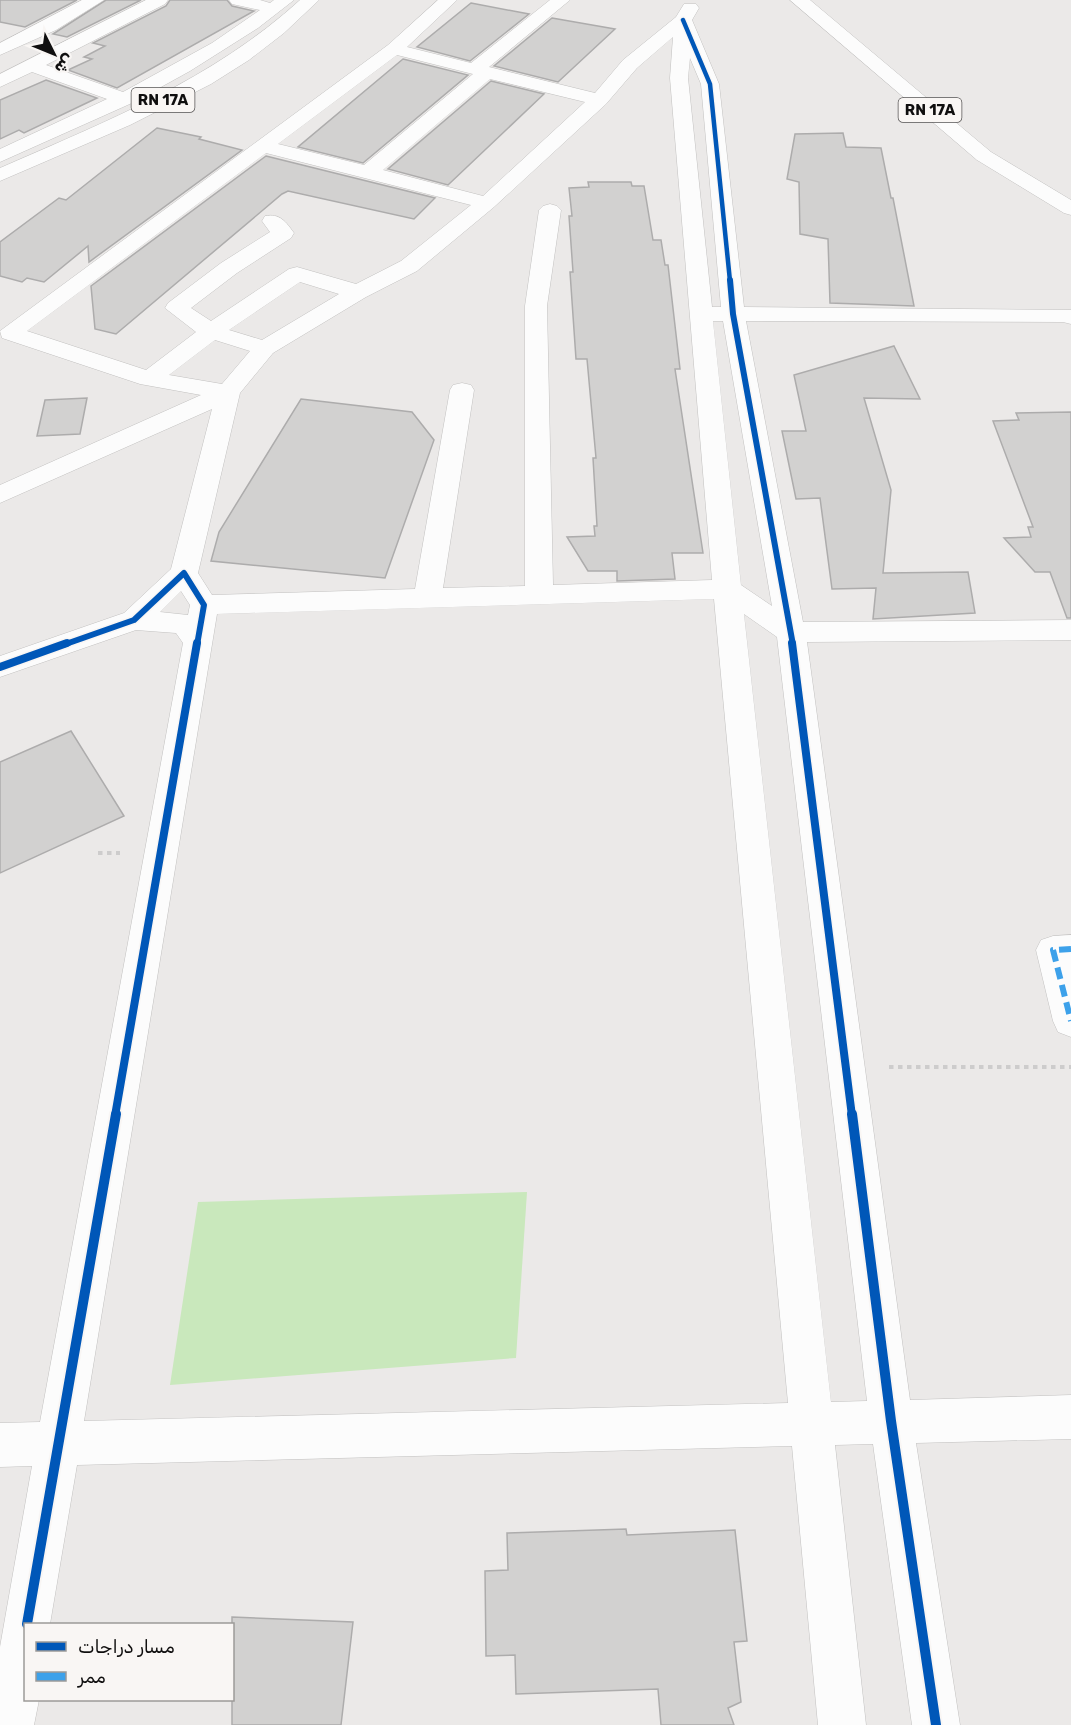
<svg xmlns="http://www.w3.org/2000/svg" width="1071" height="1725" viewBox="0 0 1071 1725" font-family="Rubik,'Noto Naskh Arabic',sans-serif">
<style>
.green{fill:#c9e8bc}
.building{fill:#d2d1d0;stroke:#adacac;stroke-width:1.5}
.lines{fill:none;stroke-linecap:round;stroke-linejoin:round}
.pedestrian-casing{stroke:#c2c1c0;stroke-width:1}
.minor-casing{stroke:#c2c1c0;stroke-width:1}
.primary-casing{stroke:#c2c1c0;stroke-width:1}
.path{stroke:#cdcccc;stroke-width:4;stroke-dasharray:4.5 4.5;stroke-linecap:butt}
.pedestrian{fill:#fcfcfc;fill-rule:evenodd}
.minor{fill:#fcfcfc;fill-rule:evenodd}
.primary{fill:#fcfcfc;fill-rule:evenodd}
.quiet{stroke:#3da1ea;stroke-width:6;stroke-dasharray:12 6;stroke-linecap:butt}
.cycleway-far3-casing{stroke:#f9f6f4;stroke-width:7}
.cycleway-far2-casing{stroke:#f9f6f4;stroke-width:9}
.cycleway-far1-casing{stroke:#f9f6f4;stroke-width:11}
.cycleway-casing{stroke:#f9f6f4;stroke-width:14}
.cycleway-far3{stroke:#0057b8;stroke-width:4.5}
.cycleway-far2{stroke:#0057b8;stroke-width:6}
.cycleway-far1{stroke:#0057b8;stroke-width:8}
.cycleway{stroke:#0057b8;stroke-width:10}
.labels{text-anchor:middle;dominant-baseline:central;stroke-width:4.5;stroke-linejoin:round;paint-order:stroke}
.shield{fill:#f9f6f4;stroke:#565454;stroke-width:1.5}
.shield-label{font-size:15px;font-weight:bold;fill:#100f0f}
</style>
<rect width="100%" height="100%" fill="#ebe9e8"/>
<!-- green -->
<polygon class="green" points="527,1192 516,1358 170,1385 198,1202"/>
<!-- building -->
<g class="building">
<polygon points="0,0 77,0 25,27 0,22"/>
<polygon points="106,0 141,0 67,37 53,34"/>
<polygon points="170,0 227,0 232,6 254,11 117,88 68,70 92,59 84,57 105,46 93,43 166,6"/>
<polygon points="471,3 529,14 470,61 417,47"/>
<polygon points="552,18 615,29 558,82 494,66"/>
<polygon points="403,59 468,75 363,163 298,147"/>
<polygon points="46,80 97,98 24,133 19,130 0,139 0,100"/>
<polygon points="491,81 544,94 448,185 388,169"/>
<polygon points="157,128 201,137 199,139 242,150 89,262 88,246 44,282 27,278 22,282 0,276 0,242 59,198 66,200"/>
<polygon points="843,133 846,147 881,148 891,198 893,198 914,306 830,303 828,239 800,234 799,182 787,179 795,134"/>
<polygon points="266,156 435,198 414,219 288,191 282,194 116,334 95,329 91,286"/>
<polygon points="588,182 631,182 632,186 644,186 653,240 661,240 665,265 668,265 680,369 675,369 703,553 672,553 675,579 617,581 617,571 588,571 567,537 595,536 594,526 597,526 593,458 596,458 587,359 576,359 570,272 573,272 569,216 572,216 569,188 589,187"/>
<polygon points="894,346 920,399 864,398 891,490 883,573 968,572 975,613 873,619 876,588 832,589 820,498 796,499 782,431 806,431 794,375"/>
<polygon points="87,398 80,434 37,436 45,400"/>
<polygon points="301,399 412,412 434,440 385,578 211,561 219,532"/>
<polygon points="1071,412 1071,618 1067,618 1050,572 1035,572 1004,538 1031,537 1028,527 1033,527 993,421 1019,420 1016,413"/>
<polygon points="71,731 124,816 0,873 0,762"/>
<polygon points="626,1529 627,1535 735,1530 747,1641 734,1642 741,1702 728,1708 734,1725 661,1725 658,1689 516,1694 515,1655 486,1656 485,1571 508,1570 507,1533"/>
<polygon points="232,1617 353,1622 341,1725 232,1725"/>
</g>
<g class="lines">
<defs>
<polygon id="pedestrian" points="1071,935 1071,1037 1058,1032 1053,1021 1036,950 1041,940 1053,936"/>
<g id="minor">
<polygon points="82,0 104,0 56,30 0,55 0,43"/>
<polygon points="146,0 168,0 165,4 46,65 123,92 212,43 260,10 232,4 229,0 260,0 270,3 274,0 294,0 258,28 190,71 132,103 0,162 0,149 107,99 32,72 0,87 0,74"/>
<path d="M 438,0 L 457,0 L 407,47 L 471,63 L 550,0 L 570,0 L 489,67 L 595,93 L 623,60 L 676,17 L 684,4 L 696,4 L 699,8 L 692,20 L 719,84 L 744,307 L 1071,310 L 1071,324 L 1063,322 L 746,321 L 803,622 L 1071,620 L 1071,640 L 807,642 L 910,1400 L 1071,1395 L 1071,1439 L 916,1443 L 960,1725 L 912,1725 L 873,1444 L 835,1445 L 866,1725 L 818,1725 L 792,1446 L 77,1465 L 50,1624 L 26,1624 L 26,1700 L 39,1700 L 34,1725 L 0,1725 L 0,1647 L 32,1466 L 0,1467 L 0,1423 L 40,1422 L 183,643 L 176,633 L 136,630 L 0,677 L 0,656 L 124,613 L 171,569 L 212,409 L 0,503 L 0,485 L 201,395 L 140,384 L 2,338 L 0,331 L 388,45 ZM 673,37 L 670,78 L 712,580 L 553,585 L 547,306 L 561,210 L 557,206 L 550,204 L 543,206 L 539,210 L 525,306 L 525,586 L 443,588 L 474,390 L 471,385 L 462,383 L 453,385 L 450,390 L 415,589 L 212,595 L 198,573 L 240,393 L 273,353 L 366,297 L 417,271 L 494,207 L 606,104 L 637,68 ZM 397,55 L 473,74 L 364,165 L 278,144 ZM 690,58 L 701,84 L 721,307 L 712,307 L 688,78 ZM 490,79 L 585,102 L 483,196 L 383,170 ZM 266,153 L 471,205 L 401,261 L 356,284 L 297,267 L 289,269 L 211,321 L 191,308 L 237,273 L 291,238 L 294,233 C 286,222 280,213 265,216 L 262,221 L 270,232 L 221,263 L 168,303 L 165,308 L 196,332 L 146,370 L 27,331 ZM 300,282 L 339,294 L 262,340 L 229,330 ZM 713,321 L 723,321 L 772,606 L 741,585 ZM 215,340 L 250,351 L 222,384 L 169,375 ZM 181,591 L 190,605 L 188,615 L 160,612 ZM 714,599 L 788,1403 L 84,1421 L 217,614 ZM 744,614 L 777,637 L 867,1401 L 831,1402 Z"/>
</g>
<g id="primary">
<path d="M 300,0 L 319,0 L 284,33 L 249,60 L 211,84 L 130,125 L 0,181 L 0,168 C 107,121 212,80 300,0 Z"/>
<polygon points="790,0 810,0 991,152 1071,200 1071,215 1064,213 977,160"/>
</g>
</defs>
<!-- pedestrian casing -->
<use href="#pedestrian" class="pedestrian-casing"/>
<!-- minor casing -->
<use href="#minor" class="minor-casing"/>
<!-- primary casing -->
<use href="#primary" class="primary-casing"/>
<!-- path -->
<g class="path">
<polyline points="98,853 120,853"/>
<polyline points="889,1067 1071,1067"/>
</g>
<!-- pedestrian -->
<use href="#pedestrian" class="pedestrian"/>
<!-- minor -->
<use href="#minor" class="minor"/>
<!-- primary -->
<use href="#primary" class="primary"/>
<!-- quiet -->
<polyline class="quiet" points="1071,949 1053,950 1071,1021"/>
<defs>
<polyline id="cycleway-far3" points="683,20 710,84 730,281"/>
<g id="cycleway-far2">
<polyline points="730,280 733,314 793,645"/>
<polyline points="63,645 134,620 184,573 204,605 197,645"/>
</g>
<g id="cycleway-far1">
<polyline points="792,643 852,1116"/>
<polyline points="0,667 67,643"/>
<polyline points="115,1116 197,643"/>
</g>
<g id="cycleway">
<polyline points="852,1114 891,1421 936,1725"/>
<polyline points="27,1624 116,1114"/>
</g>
</defs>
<!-- cycleway-far3 casing -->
<use href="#cycleway-far3" class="cycleway-far3-casing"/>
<!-- cycleway-far2 casing -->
<use href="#cycleway-far2" class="cycleway-far2-casing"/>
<!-- cycleway-far1 casing -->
<use href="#cycleway-far1" class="cycleway-far1-casing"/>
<!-- cycleway casing -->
<use href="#cycleway" class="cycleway-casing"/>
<!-- cycleway-far3 -->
<use href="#cycleway-far3" class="cycleway-far3"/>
<!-- cycleway-far2 -->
<use href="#cycleway-far2" class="cycleway-far2"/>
<!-- cycleway-far1 -->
<use href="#cycleway-far1" class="cycleway-far1"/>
<!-- cycleway -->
<use href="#cycleway" class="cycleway"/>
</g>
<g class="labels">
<!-- shield labels -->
<g class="shield">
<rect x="131.5" y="88" width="63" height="24" rx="4.5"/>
<rect x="898.5" y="98" width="63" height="24" rx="4.5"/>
</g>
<g class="shield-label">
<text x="163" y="100">RN 17A</text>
<text x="930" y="110">RN 17A</text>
</g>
</g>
<!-- legend -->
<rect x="24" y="1623" width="210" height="78" fill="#f9f6f4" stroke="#9c9a98" stroke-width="1.5"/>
<rect x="36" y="1642" width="30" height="9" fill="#0057b8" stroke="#9c9a98" stroke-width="1.5"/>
<text x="78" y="1653" font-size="18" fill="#100f0f">مسار دراجات</text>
<rect x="36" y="1672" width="30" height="9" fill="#3da1ea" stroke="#9c9a98" stroke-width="1.5"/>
<text x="78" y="1683" font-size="18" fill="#100f0f">ممر</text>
<!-- north arrow -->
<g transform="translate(54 54) rotate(133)" stroke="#f9f6f4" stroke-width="4.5" paint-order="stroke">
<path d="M0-4.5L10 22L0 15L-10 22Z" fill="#100f0f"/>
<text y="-9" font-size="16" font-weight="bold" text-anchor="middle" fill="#100f0f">ش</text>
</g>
</svg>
